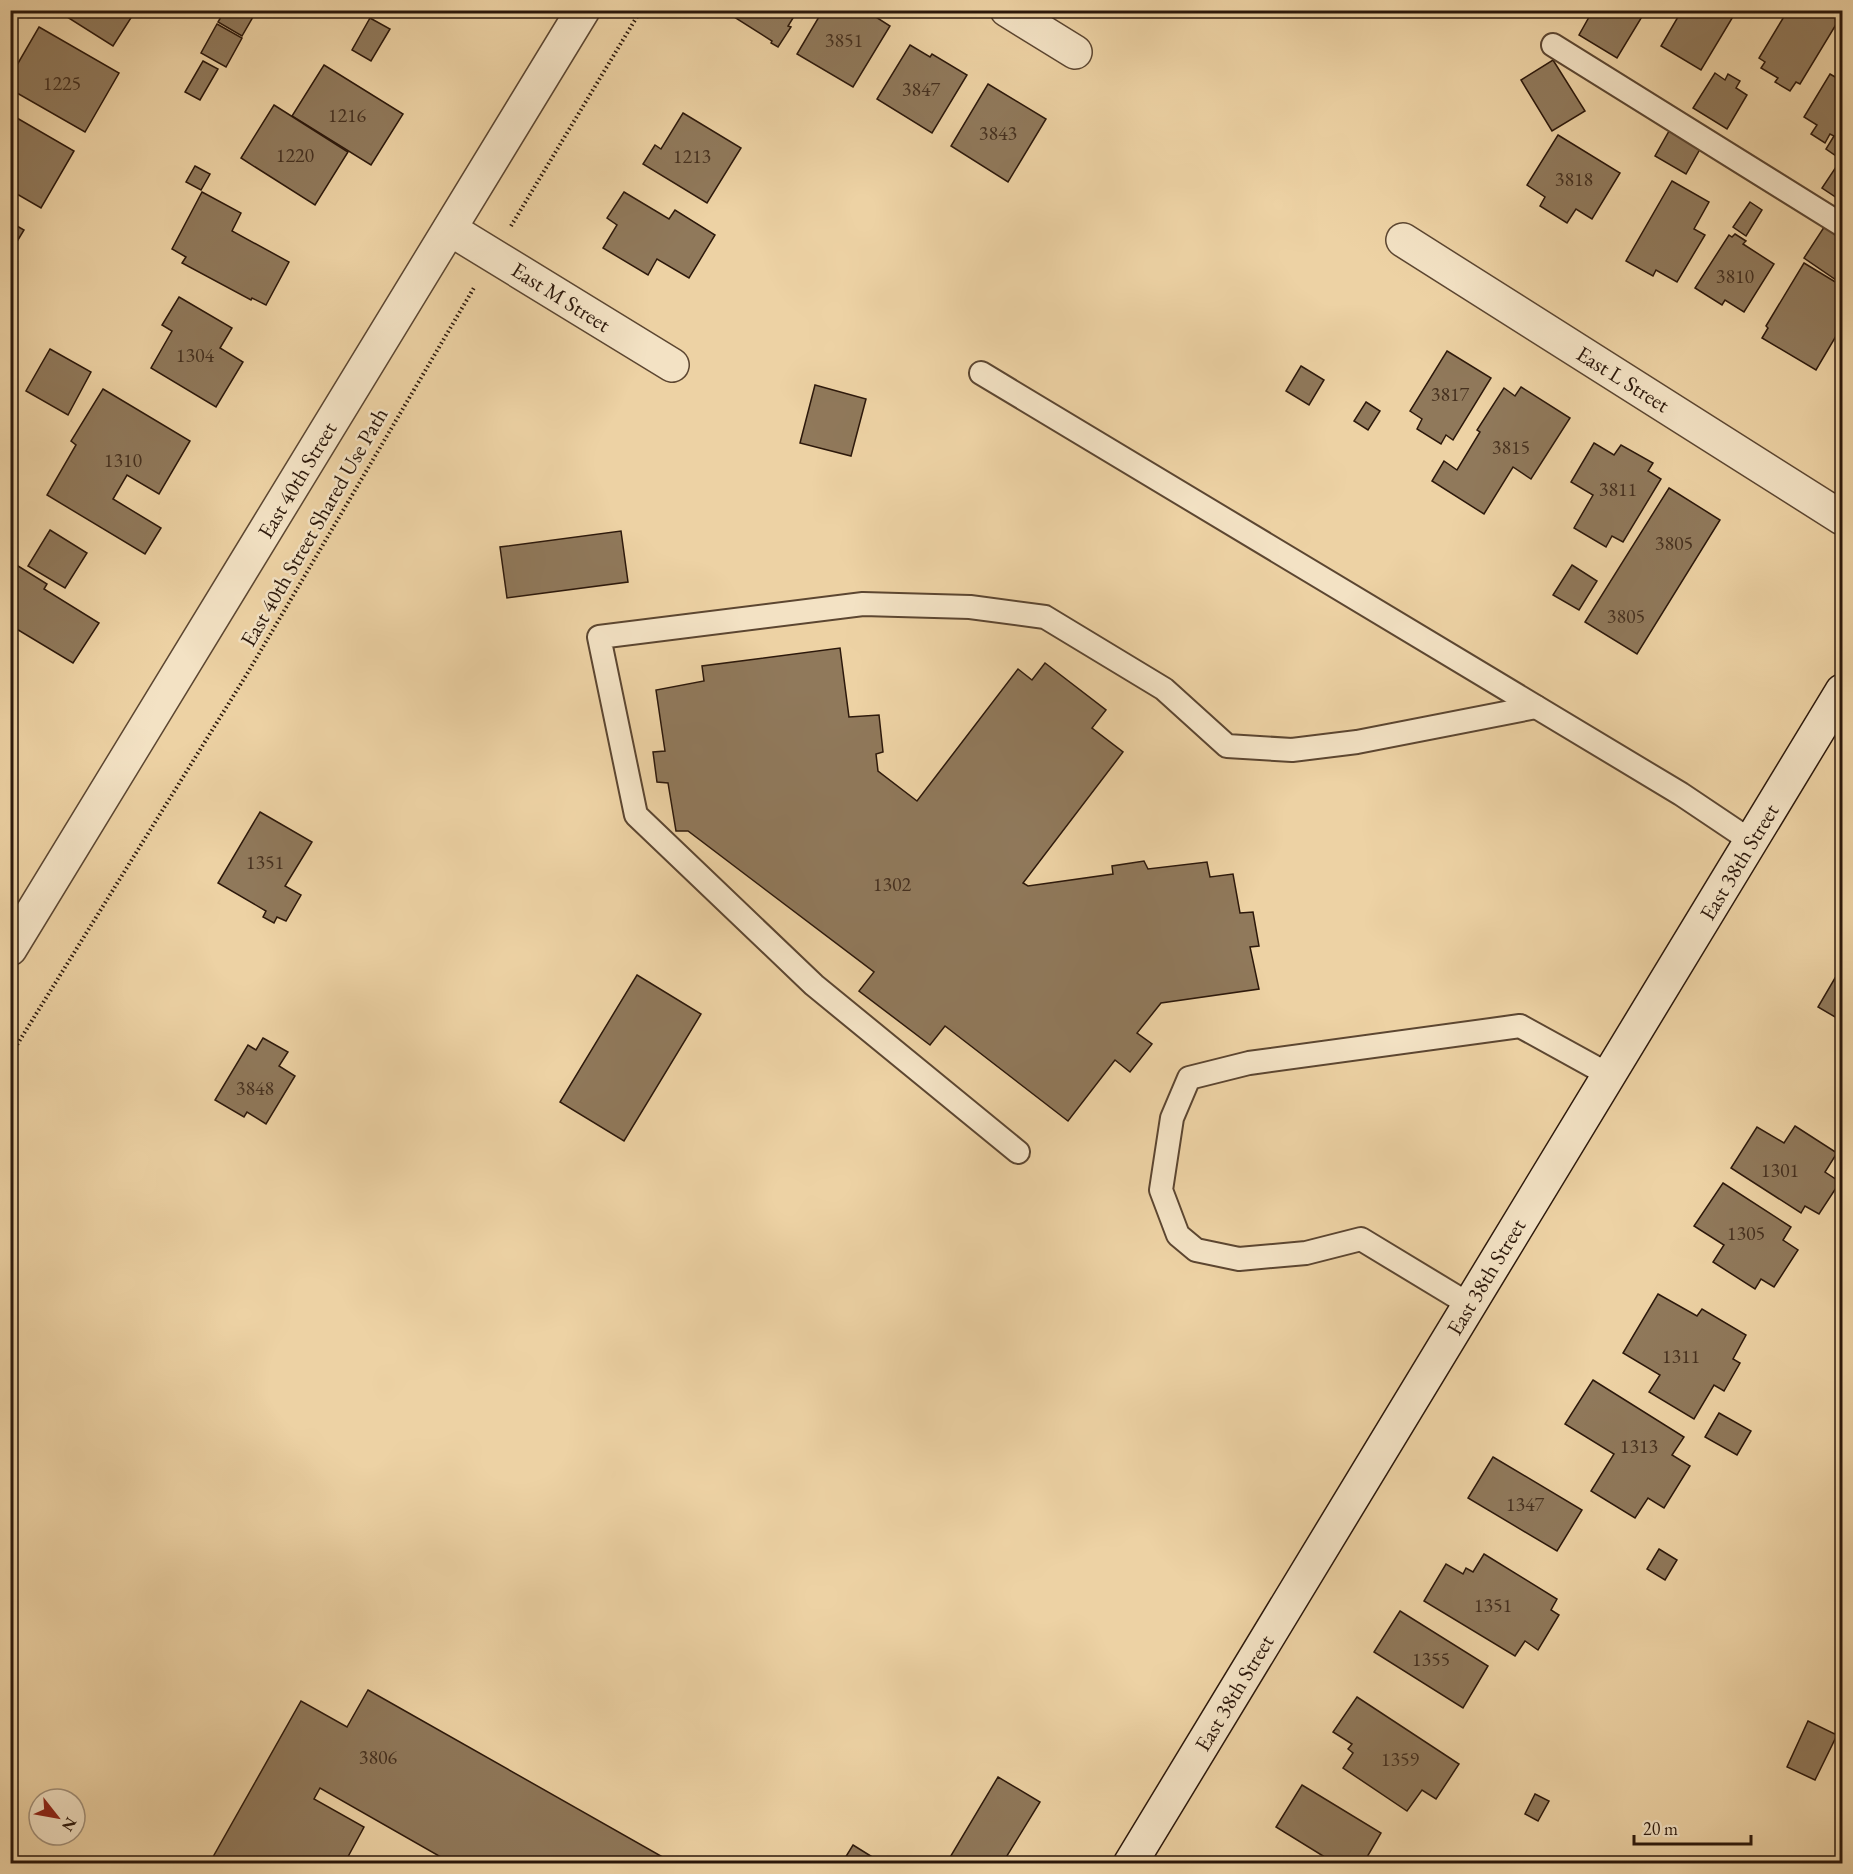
<svg xmlns="http://www.w3.org/2000/svg" width="1853" height="1874" viewBox="0 0 1853 1874" font-family="'EB Garamond',serif">
<style>
.building{fill:#90795b;stroke:#2c180b;stroke-width:1.5}
.lines{fill:none;stroke-linecap:round;stroke-linejoin:round}
.lane-casing{stroke:#5c4631;stroke-width:26}
.street-casing{stroke:#5c4631;stroke-width:36}
.secondary-casing{stroke:#2c180b;stroke-width:36}
.path{stroke:#2c180b;stroke-width:4;stroke-dasharray:1.5 3;stroke-linecap:butt}
.lane{stroke:#f3e2c4;stroke-width:22}
.street{stroke:#f3e2c4;stroke-width:33}
.secondary{stroke:#f3e2c4;stroke-width:33}
.labels{text-anchor:middle;dominant-baseline:central;stroke-width:5;stroke-linejoin:round;paint-order:stroke}
.number-label{font-size:20px;fill:#45301f}
.street-label{font-size:22px;fill:#2c180b;stroke:#f3e2c4}
</style>
<rect width="100%" height="100%" fill="#edd2a4"/>
<filter id="stains"><feTurbulence type="fractalNoise" baseFrequency=".00333" numOctaves="4"/><feColorMatrix values="0 0 0 0 .2 0 0 0 0 .09 0 0 0 0 .02 0 0 0 .5 -.17"/></filter>
<radialGradient id="worn" r=".72"><stop offset=".6" stop-color="#630" stop-opacity="0"/><stop offset="1" stop-color="#630" stop-opacity=".3"/></radialGradient>
<!-- building -->
<g class="building">
<polygon points="56,10 136,10 113,46"/>
<polygon points="225,10 257,10 242,36 218,22"/>
<polygon points="723,10 798,10 788,26 791,27 778,47 771,43 772,41"/>
<polygon points="823,10 865,10 890,26 853,87 797,54"/>
<polygon points="1593,10 1635,10 1643,15 1617,58 1579,35"/>
<polygon points="1682,10 1737,10 1701,70 1661,46"/>
<polygon points="1788,10 1827,10 1840,18 1800,84 1796,82 1790,91 1775,82 1778,78 1761,68 1765,62 1759,58"/>
<polygon points="370,18 390,29 371,61 352,50"/>
<polygon points="217,24 242,38 226,67 201,53"/>
<polygon points="39,27 119,73 85,132 10,89 10,77"/>
<polygon points="910,45 930,57 932,54 967,75 932,133 877,99"/>
<polygon points="1553,60 1585,111 1552,131 1521,80"/>
<polygon points="203,61 218,69 200,100 185,92"/>
<polygon points="324,65 403,114 371,165 292,116"/>
<polygon points="1715,73 1725,80 1728,74 1740,81 1736,88 1747,95 1727,129 1693,108"/>
<polygon points="1830,74 1842,81 1842,160 1826,149 1834,136 1830,134 1825,143 1811,134 1817,125 1804,117"/>
<polygon points="988,84 1046,119 1008,182 951,146"/>
<polygon points="274,105 348,152 315,205 241,158"/>
<polygon points="683,113 741,148 707,203 643,164 655,145 661,149"/>
<polygon points="10,114 74,151 41,208 10,190"/>
<polygon points="1673,124 1704,142 1686,174 1655,156"/>
<polygon points="1558,135 1620,173 1592,219 1576,209 1567,223 1540,206 1545,197 1527,185"/>
<polygon points="195,166 210,174 201,190 186,182"/>
<polygon points="1836,167 1842,171 1842,197 1840,200 1822,188"/>
<polygon points="1672,181 1709,202 1694,229 1705,235 1677,282 1656,270 1653,276 1626,261"/>
<polygon points="202,192 241,213 232,231 289,262 266,305 252,298 251,300 182,263 186,257 172,249"/>
<polygon points="624,192 669,219 675,210 715,235 689,278 657,259 648,275 603,248 617,225 607,218"/>
<polygon points="1750,202 1762,210 1746,236 1733,227"/>
<polygon points="1830,218 1842,226 1842,284 1804,258"/>
<polygon points="10,222 24,230 10,253"/>
<polygon points="1735,234 1746,241 1743,244 1774,264 1744,312 1725,300 1722,305 1695,288 1729,235 1732,237"/>
<polygon points="1804,263 1842,286 1842,326 1816,370 1762,338 1768,328 1766,326"/>
<polygon points="179,297 232,328 220,348 243,362 216,407 151,368 172,331 162,325"/>
<polygon points="50,349 91,372 68,415 26,391"/>
<polygon points="1447,351 1491,378 1453,440 1446,435 1441,444 1417,429 1422,419 1410,411"/>
<polygon points="1301,366 1324,380 1309,405 1286,391"/>
<polygon points="815,385 866,399 851,456 800,443"/>
<polygon points="1521,387 1570,418 1531,479 1513,467 1484,514 1432,481 1444,461 1457,470 1480,432 1477,430 1504,388 1515,396"/>
<polygon points="103,389 190,441 159,494 127,475 113,499 161,528 145,554 47,495 76,445 71,441"/>
<polygon points="1366,402 1380,411 1368,430 1354,421"/>
<polygon points="1594,443 1614,455 1621,445 1653,463 1648,471 1661,479 1623,542 1612,536 1606,547 1574,528 1593,495 1571,482"/>
<polygon points="1669,488 1720,520 1637,654 1585,622"/>
<polygon points="50,530 87,553 65,588 28,566"/>
<polygon points="621,531 628,582 507,598 500,547"/>
<polygon points="10,561 47,584 44,589 99,623 73,663 15,628 13,630 10,628"/>
<polygon points="1572,565 1597,581 1579,610 1553,595"/>
<polygon points="840,648 849,717 879,715 883,752 876,754 878,771 917,801 1018,669 1032,680 1045,663 1106,710 1092,728 1123,752 1023,883 1028,886 1113,874 1112,866 1144,861 1148,869 1207,862 1210,877 1233,874 1240,913 1253,912 1259,946 1250,947 1259,989 1161,1003 1137,1033 1152,1044 1130,1072 1115,1060 1068,1121 945,1026 930,1045 859,991 874,972 688,831 676,831 668,783 657,782 653,752 665,751 656,690 704,681 702,666"/>
<polygon points="260,812 312,842 285,886 301,895 286,921 277,917 274,923 263,917 266,911 218,883"/>
<polygon points="1842,966 1842,1021 1818,1007"/>
<polygon points="637,975 701,1014 624,1141 560,1102"/>
<polygon points="263,1038 288,1052 279,1066 295,1076 266,1124 247,1112 244,1117 215,1100 248,1045 256,1050"/>
<polygon points="1795,1126 1837,1153 1825,1172 1840,1182 1819,1214 1805,1206 1801,1213 1731,1168 1757,1127 1784,1143"/>
<polygon points="1723,1183 1791,1227 1783,1240 1798,1250 1774,1287 1761,1279 1755,1289 1713,1262 1724,1245 1694,1226"/>
<polygon points="1658,1294 1697,1316 1702,1309 1746,1335 1733,1359 1740,1363 1724,1391 1714,1385 1694,1419 1649,1392 1660,1375 1623,1353"/>
<polygon points="1593,1380 1684,1437 1672,1455 1690,1466 1664,1508 1648,1498 1635,1518 1591,1491 1614,1454 1565,1424"/>
<polygon points="1719,1413 1751,1431 1737,1455 1705,1437"/>
<polygon points="1493,1457 1582,1510 1557,1551 1468,1498"/>
<polygon points="1659,1549 1677,1560 1665,1580 1647,1569"/>
<polygon points="1484,1554 1557,1599 1551,1610 1559,1615 1538,1650 1525,1641 1515,1656 1424,1601 1446,1564 1463,1574 1466,1568 1473,1572"/>
<polygon points="1400,1611 1488,1666 1463,1708 1374,1652"/>
<polygon points="368,1690 675,1864 453,1864 320,1788 314,1799 364,1827 344,1864 209,1864 301,1701 347,1727"/>
<polygon points="1357,1697 1459,1764 1436,1799 1422,1790 1407,1811 1343,1768 1353,1753 1348,1749 1352,1744 1333,1732"/>
<polygon points="1808,1721 1837,1735 1815,1780 1787,1767"/>
<polygon points="998,1777 1040,1802 1002,1864 946,1864"/>
<polygon points="1302,1785 1381,1833 1363,1864 1336,1864 1276,1827"/>
<polygon points="1535,1794 1549,1801 1538,1821 1525,1814"/>
<polygon points="853,1845 874,1858 870,1864 853,1864 845,1858"/>
</g>
<g class="lines">
<defs>
<g id="lane">
<polyline points="1553,45 1842,225"/>
<polyline points="981,373 1681,794 1751,841"/>
<polyline points="1018,1152 814,985 636,815 599,637 863,604 970,607 1045,617 1164,689 1227,746 1292,750 1357,742 1536,707"/>
<polyline points="1470,1305 1361,1239 1306,1253 1239,1259 1196,1250 1178,1235 1161,1190 1172,1118 1189,1078 1249,1063 1520,1026 1609,1075"/>
</g>
<g id="street">
<polyline points="1007,10 1075,52"/>
<polyline points="450,229 672,365"/>
<polyline points="1403,240 1842,518"/>
<polyline points="10,949 583,10"/>
</g>
<polyline id="secondary" points="1130,1864 1842,691"/>
</defs>
<!-- lane casing -->
<use href="#lane" class="lane-casing"/>
<!-- street casing -->
<use href="#street" class="street-casing"/>
<!-- secondary casing -->
<use href="#secondary" class="secondary-casing"/>
<!-- path -->
<g class="path">
<polyline points="511,226 641,10"/>
<polyline points="10,1056 247,674 475,286"/>
</g>
<!-- lane -->
<use href="#lane" class="lane"/>
<!-- street -->
<use href="#street" class="street"/>
<!-- secondary -->
<use href="#secondary" class="secondary"/>
</g>
<g class="labels">
<!-- number labels -->
<g class="number-label">
<text x="844" y="40">3851</text>
<text x="62" y="83">1225</text>
<text x="921" y="89">3847</text>
<text x="347" y="115">1216</text>
<text x="998" y="133">3843</text>
<text x="295" y="155">1220</text>
<text x="692" y="156">1213</text>
<text x="1574" y="179">3818</text>
<text x="1735" y="276">3810</text>
<text x="195" y="355">1304</text>
<text x="1450" y="394">3817</text>
<text x="1511" y="447">3815</text>
<text x="123" y="460">1310</text>
<text x="1618" y="489">3811</text>
<text x="1674" y="543">3805</text>
<text x="1626" y="616">3805</text>
<text x="265" y="862">1351</text>
<text x="892" y="884">1302</text>
<text x="255" y="1088">3848</text>
<text x="1780" y="1170">1301</text>
<text x="1746" y="1233">1305</text>
<text x="1681" y="1356">1311</text>
<text x="1639" y="1446">1313</text>
<text x="1525" y="1504">1347</text>
<text x="1493" y="1605">1351</text>
<text x="1431" y="1659">1355</text>
<text x="378" y="1757">3806</text>
<text x="1400" y="1759">1359</text>
</g>
<!-- street labels -->
<g class="street-label">
<text transform="translate(561 297) rotate(32)">East M Street</text>
<text transform="translate(1623 379) rotate(32)">East L Street</text>
<text transform="translate(297 480) rotate(-59)">East 40th Street</text>
<text transform="translate(314 527) rotate(-60)">East 40th Street Shared Use Path</text>
<text transform="translate(1739 862) rotate(-59)">East 38th Street</text>
<text transform="translate(1486 1277) rotate(-59)">East 38th Street</text>
<text transform="translate(1234 1693) rotate(-59)">East 38th Street</text>
</g>
</g>
<!-- margin -->
<rect width="1853" height="1874" fill="none" stroke="#edd2a4" stroke-width="36"/>
<rect x="12" y="12" width="1829" height="1850" fill="none" stroke="#2c180b" stroke-width="3"/>
<rect x="18" y="18" width="1817" height="1838" fill="none" stroke="#2c180b" stroke-width="1.5"/>
<!-- north arrow -->
<g transform="translate(57 1817) rotate(121)"><circle r="28" fill="#f3e2c4" stroke="#a3917a" stroke-width="1.5"/>
<path d="M0-4.5L10 22L0 15L-10 22Z" fill="#8f2418"/>
<text y="-9" font-size="16" font-weight="bold" text-anchor="middle" fill="#2c180b">N</text>
</g>
<!-- scale -->
<path d="M1634 1835v9h117v-9" fill="none" stroke="#2c180b" stroke-width="3"/>
<text x="1643" y="1835" font-size="18" fill="#2c180b" stroke="#f3e2c4" stroke-width="4.5" paint-order="stroke">20 m</text>
<rect width="100%" height="100%" filter="url(#stains)"/>
<rect width="100%" height="100%" fill="url(#worn)"/>
</svg>
